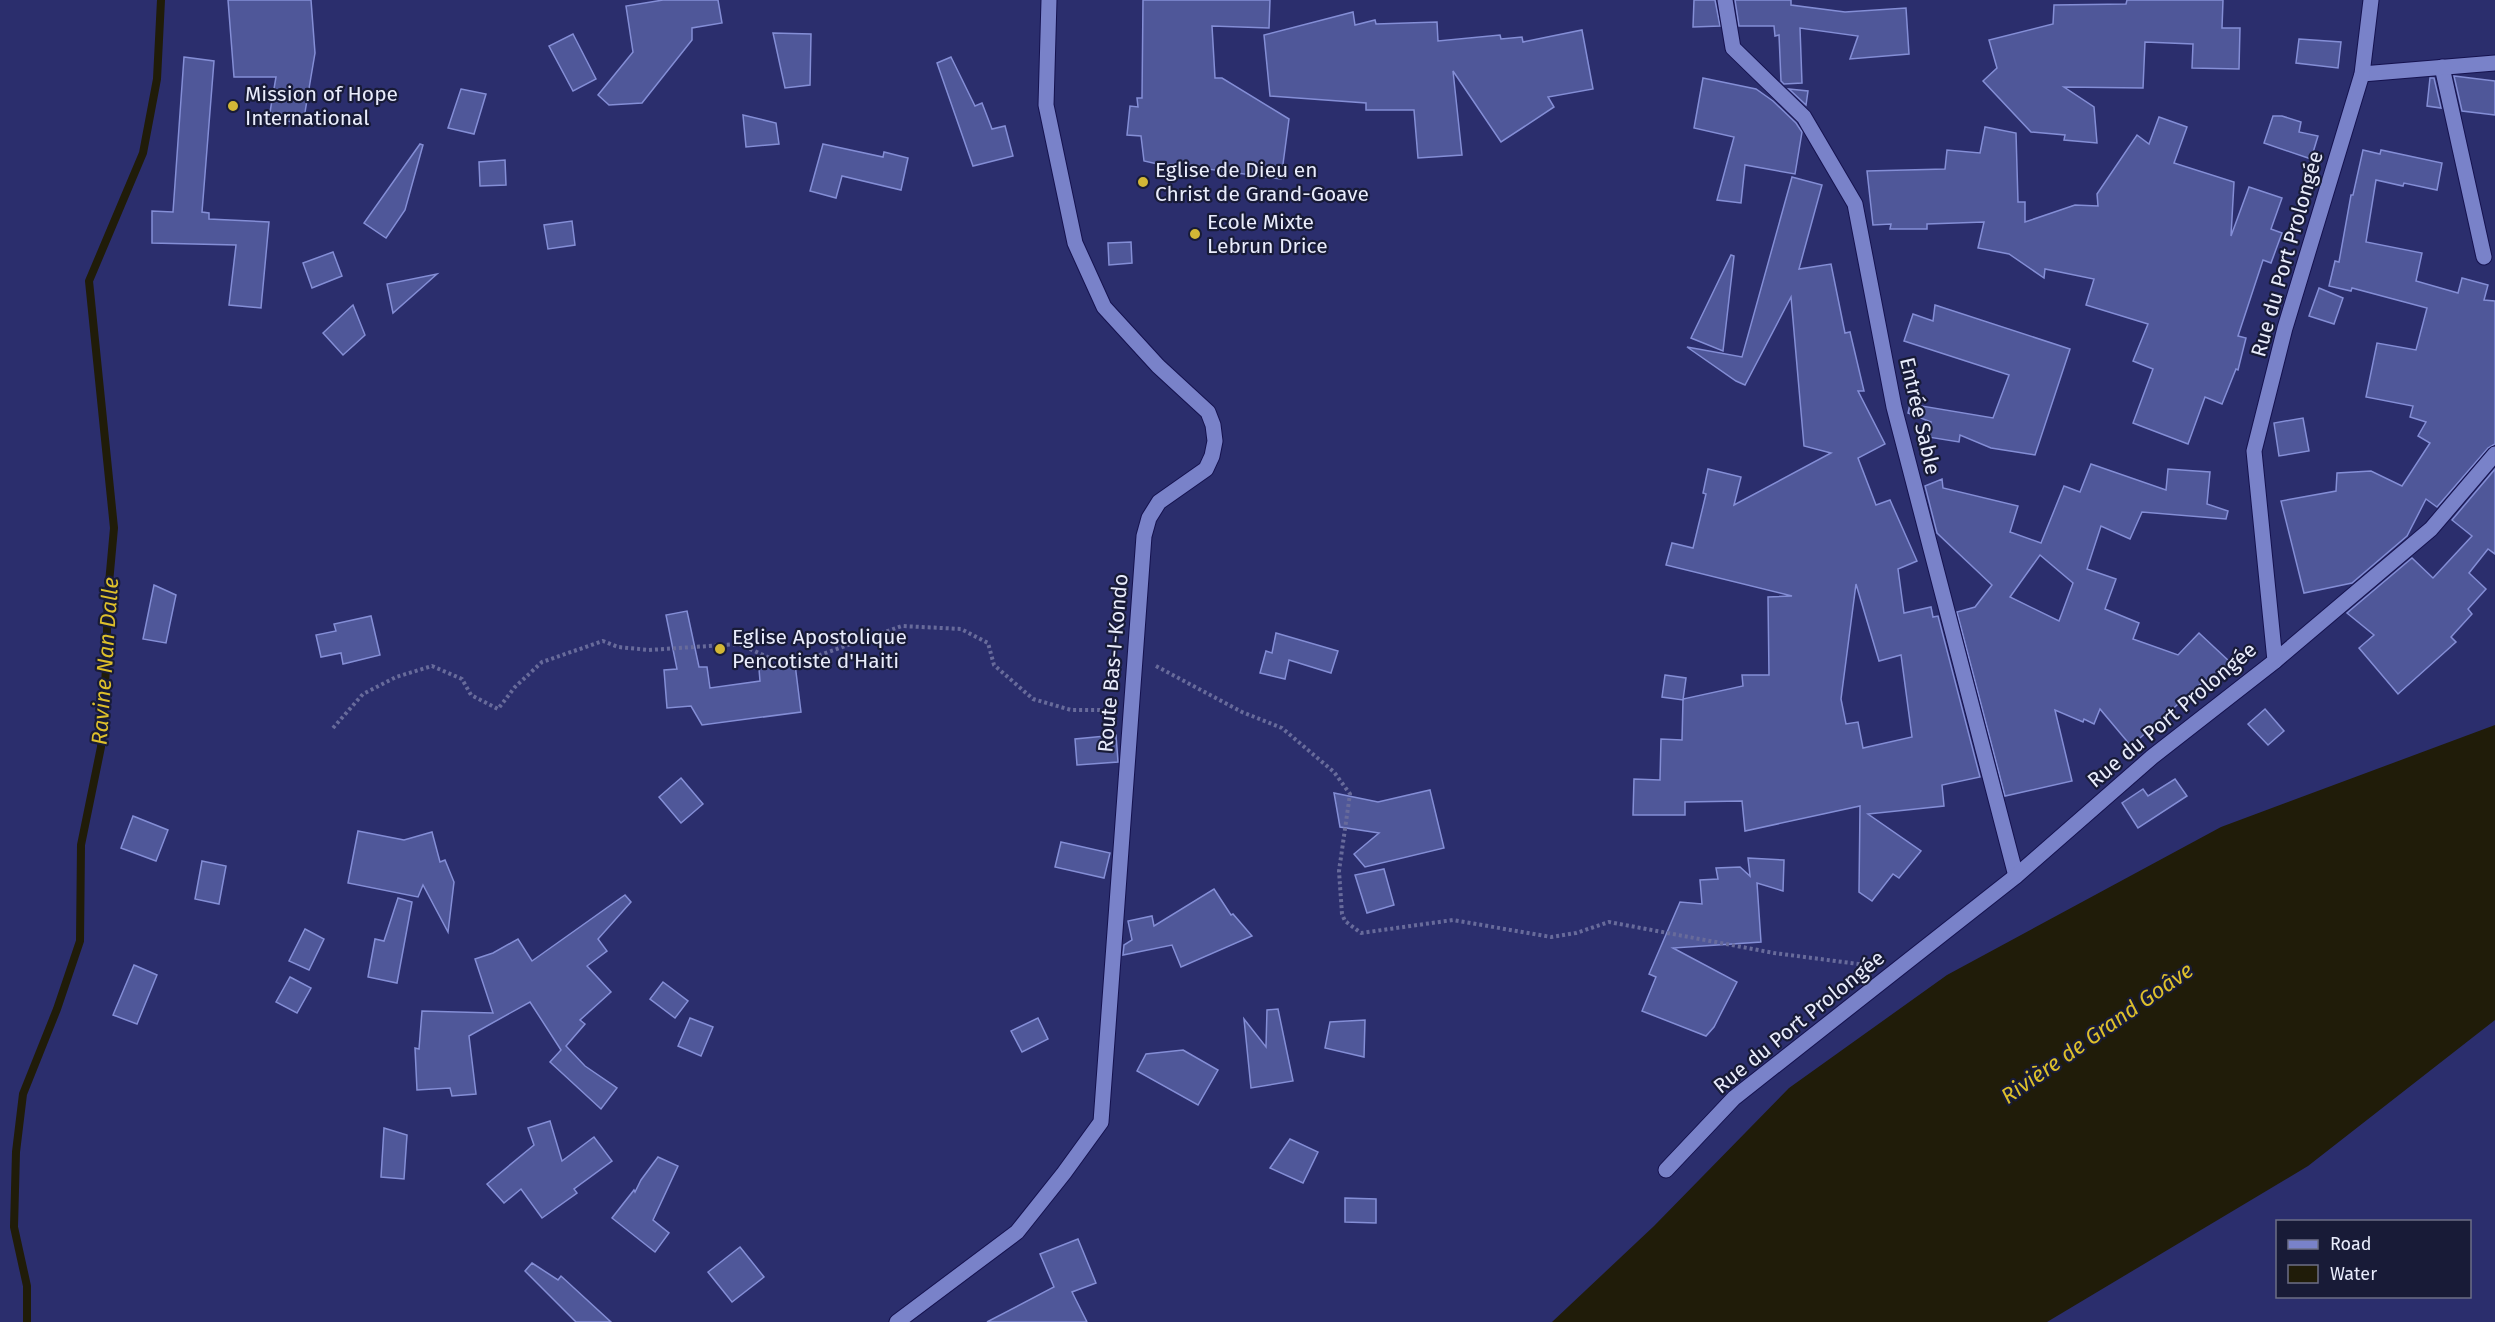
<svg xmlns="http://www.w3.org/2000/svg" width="2495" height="1322" viewBox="0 0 2495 1322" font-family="'Fira Sans',sans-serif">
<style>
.water{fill:#201c09}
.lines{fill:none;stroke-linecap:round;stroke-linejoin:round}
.stream{stroke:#201c09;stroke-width:8}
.building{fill:#4f5799;stroke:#848ed6;stroke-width:1.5;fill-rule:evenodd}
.minor-casing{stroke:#15124f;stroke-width:17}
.path{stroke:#686b9b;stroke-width:4;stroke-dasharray:3 3;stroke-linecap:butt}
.minor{stroke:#7982c9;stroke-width:15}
.poi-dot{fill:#d2b736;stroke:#181b37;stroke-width:2}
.labels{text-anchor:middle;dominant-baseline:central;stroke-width:4.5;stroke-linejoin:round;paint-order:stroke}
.poi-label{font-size:21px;fill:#e9ecfc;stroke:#181b37;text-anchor:start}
.street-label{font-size:21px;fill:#e9ecfc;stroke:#181b37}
.water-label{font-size:22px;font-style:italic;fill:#dec02b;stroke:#181b37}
</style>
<rect width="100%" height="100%" fill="#2b2e6d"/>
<!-- water -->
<polygon class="water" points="2495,725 2495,1020 2308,1166 2047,1322 1552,1322 1654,1226 1789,1088 1947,975 2221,827"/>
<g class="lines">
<!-- stream -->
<polyline class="stream" points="27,1322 27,1286 14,1227 16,1152 23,1094 57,1009 80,941 81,845 101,747 106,668 108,594 114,528 89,281 143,153 157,79 161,0"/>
</g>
<!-- building -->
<g class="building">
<polygon points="228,0 311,0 315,53 303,124 269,118 276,77 234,77"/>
<polygon points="663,0 718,0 722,23 692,28 692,40 642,103 609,105 598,95 633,52 626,6"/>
<polygon points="1143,0 1270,0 1269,28 1212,26 1215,78 1222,78 1289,119 1281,179 1171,164 1171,167 1144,161 1141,136 1127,135 1130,106 1138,107 1137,98 1142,98"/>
<polygon points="1694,0 1715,0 1720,26 1693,27"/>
<polygon points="1735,0 1791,0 1791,5 1845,12 1906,8 1909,54 1850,59 1858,36 1800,28 1802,83 1784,84 1781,81 1779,35 1775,36 1774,26 1739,26"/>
<polygon points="2127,0 2223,0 2222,28 2240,28 2239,69 2192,68 2193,44 2145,42 2143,88 2064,87 2094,107 2097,143 2064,140 2065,135 2031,132 1983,81 1997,68 1989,40 2053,24 2054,5 2126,4"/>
<polygon points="1353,12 1355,25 1375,20 1376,24 1437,22 1438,41 1500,35 1501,39 1522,37 1523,42 1582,30 1593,89 1548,97 1554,107 1501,142 1453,71 1462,155 1418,158 1414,110 1366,110 1366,103 1270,96 1264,35"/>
<polygon points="773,33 811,34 810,85 785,88"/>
<polygon points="573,34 596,79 573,91 549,46"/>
<polygon points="2299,39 2341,42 2338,68 2296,63"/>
<polygon points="184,57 214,61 202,212 209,213 209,219 269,222 261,308 229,305 236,245 152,243 152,211 173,212"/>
<polygon points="951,57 975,106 982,103 992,129 1005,126 1013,156 973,166 937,63"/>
<polygon points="2454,76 2495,81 2495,115 2462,111"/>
<polygon points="1703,78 1756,89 1773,101 1796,123 1802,132 1795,174 1745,165 1741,203 1717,200 1734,137 1694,128"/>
<polygon points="2430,78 2434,78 2441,108 2427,106"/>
<polygon points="461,89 486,94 474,134 448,128"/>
<polygon points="1789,89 1808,91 1806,105"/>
<polygon points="743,115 776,123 779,144 746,147"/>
<polygon points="2273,116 2282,116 2301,122 2299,132 2318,136 2311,159 2264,143"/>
<polygon points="2159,117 2187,127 2174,163 2234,182 2231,236 2249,187 2282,198 2271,229 2282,233 2271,263 2263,260 2238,336 2246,338 2238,370 2236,369 2222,404 2205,397 2188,444 2133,423 2153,369 2133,361 2148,324 2086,305 2094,279 2045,269 2044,278 2009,254 1978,248 1984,222 1927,224 1927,229 1890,229 1891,224 1873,225 1867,171 1945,169 1947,150 1980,153 1985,127 2016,133 2018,202 2025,202 2025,222 2075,205 2098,206 2097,194 2137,135 2149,144"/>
<polygon points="420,144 423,145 405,210 386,238 364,223"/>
<polygon points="823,144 883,157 884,152 908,158 901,190 842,176 836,198 810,191"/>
<polygon points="2363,150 2380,154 2381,150 2442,163 2437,190 2404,183 2403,186 2376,180 2366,242 2422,253 2416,281 2458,293 2462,278 2488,285 2484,300 2495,301 2495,444 2488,448 2437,507 2426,499 2407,536 2352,583 2304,593 2281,501 2336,491 2337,473 2371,471 2402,486 2430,443 2418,436 2426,422 2410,417 2413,406 2366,397 2377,343 2416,350 2427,308 2352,288 2351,291 2329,286 2335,261 2339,262 2351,195 2353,195"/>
<polygon points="505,160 506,185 480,186 479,162"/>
<path d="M 1792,177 L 1822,185 L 1799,269 L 1831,264 L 1845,333 L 1850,332 L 1864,391 L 1858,391 L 1885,444 L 1858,458 L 1876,505 L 1890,500 L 1917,561 L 1898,569 L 1904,613 L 1931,607 L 1933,617 L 1938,616 L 1980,777 L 1942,785 L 1944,806 L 1868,814 L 1921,851 L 1899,878 L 1893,874 L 1872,901 L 1859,892 L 1860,806 L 1745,831 L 1742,801 L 1685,802 L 1685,815 L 1633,815 L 1634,779 L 1660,780 L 1661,739 L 1682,740 L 1683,699 L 1743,686 L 1742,675 L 1769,675 L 1768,597 L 1792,596 L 1666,565 L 1672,543 L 1693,548 L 1706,494 L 1703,493 L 1708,469 L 1741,477 L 1734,505 L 1831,453 L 1804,446 L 1791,297 L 1745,385 L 1736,381 L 1687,347 L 1742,357 ZM 1856,584 L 1879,661 L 1901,655 L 1912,737 L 1863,748 L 1858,722 L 1846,724 L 1841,699 Z"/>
<polygon points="572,221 575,245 548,249 544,225"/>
<polygon points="1131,242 1132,263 1109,265 1108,243"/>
<polygon points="333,252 342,276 312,288 303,263"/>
<polygon points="1731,255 1734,256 1723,351 1691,338"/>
<polygon points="437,274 393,313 387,284"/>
<polygon points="2319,288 2343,298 2334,324 2309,316"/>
<polygon points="353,305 365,335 343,355 323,333"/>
<polygon points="1935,305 2070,349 2035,455 1991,448 1960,435 1959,442 1928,437 1931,422 1908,413 1910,404 1993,418 2009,375 1904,341 1913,314 1933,321"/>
<polygon points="2303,418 2309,451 2279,456 2274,423"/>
<path d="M 2091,464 L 2166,490 L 2168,469 L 2210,472 L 2207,504 L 2228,511 L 2226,519 L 2142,512 L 2130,539 L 2101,526 L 2087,569 L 2116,579 L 2105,609 L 2139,623 L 2133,639 L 2178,655 L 2199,633 L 2230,662 L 2208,685 L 2204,681 L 2131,746 L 2100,709 L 2094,724 L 2084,719 L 2083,722 L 2055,710 L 2072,781 L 2005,796 L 1957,612 L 1975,607 L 1992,585 L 1937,533 L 1925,486 L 1942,479 L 1943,488 L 2018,506 L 2010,532 L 2041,543 L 2064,486 L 2080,492 ZM 2040,555 L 2073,583 L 2059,621 L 2010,597 Z"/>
<polygon points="2495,469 2495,554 2488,549 2469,573 2486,589 2468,609 2472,614 2451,637 2456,642 2398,694 2359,648 2374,635 2347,613 2412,558 2433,578 2472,536 2452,520"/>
<polygon points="154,585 176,595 166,643 143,639"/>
<polygon points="687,611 699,667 707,667 710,688 760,681 759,669 795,664 801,712 702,725 691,706 667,708 664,670 677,669 666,615"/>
<polygon points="371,616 380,655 343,664 341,653 321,657 316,635 336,631 334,624"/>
<polygon points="1276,633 1338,651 1331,673 1289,660 1285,679 1260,673 1266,651 1272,653"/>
<polygon points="1665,675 1686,678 1683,700 1662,697"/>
<polygon points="2265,709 2284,731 2268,745 2248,724"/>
<polygon points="1116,735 1118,762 1077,765 1075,739"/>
<polygon points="681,778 703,804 681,823 659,797"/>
<polygon points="2175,779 2187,796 2138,828 2122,803 2143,789 2148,796"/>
<polygon points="1430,790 1444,848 1365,867 1354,854 1379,833 1340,827 1334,793 1378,802"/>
<polygon points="133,816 168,830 156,861 121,848"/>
<polygon points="358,831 404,840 432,832 440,862 445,860 454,882 448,932 423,885 418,897 348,883"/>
<polygon points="1061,842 1110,853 1104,878 1055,867"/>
<polygon points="1748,858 1784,860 1783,891 1757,883 1761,942 1673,948 1737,982 1714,1027 1706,1036 1642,1011 1656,977 1649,974 1680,902 1702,904 1700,880 1718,879 1716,868 1740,867 1750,876"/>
<polygon points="202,861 226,866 219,904 195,899"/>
<polygon points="1384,869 1394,905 1367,913 1355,875"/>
<polygon points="1214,889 1231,915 1233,914 1252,936 1181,967 1172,945 1123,955 1124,945 1132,940 1128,921 1152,916 1154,926"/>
<polygon points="625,895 631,902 598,939 607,951 587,966 611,992 580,1020 585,1024 566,1046 585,1066 617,1088 601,1109 550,1062 561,1050 530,1002 469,1036 476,1094 452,1096 450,1088 417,1090 415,1048 419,1049 422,1011 493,1013 475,959 493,953 518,939 532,961"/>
<polygon points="398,898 412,902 397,983 368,977 375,939 384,941"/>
<polygon points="305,929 324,939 309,970 289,961"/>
<polygon points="134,965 157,975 137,1024 113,1015"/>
<polygon points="290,977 311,988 297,1013 276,1002"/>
<polygon points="663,982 688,1001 675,1018 650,999"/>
<polygon points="1278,1009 1293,1081 1251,1088 1244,1019 1266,1047 1267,1010"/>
<polygon points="690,1018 713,1027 701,1056 678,1046"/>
<polygon points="1038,1018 1048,1039 1022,1052 1011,1031"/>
<polygon points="1365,1020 1364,1057 1325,1048 1330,1022"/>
<polygon points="1183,1050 1218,1070 1198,1105 1137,1071 1146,1054"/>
<polygon points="550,1121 562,1161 594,1137 612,1161 574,1189 577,1193 542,1218 521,1189 504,1203 487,1184 534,1145 528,1128"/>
<polygon points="384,1128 407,1135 404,1179 381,1177"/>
<polygon points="1290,1139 1318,1152 1303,1183 1270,1168"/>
<polygon points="658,1157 678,1166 653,1220 669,1233 655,1252 612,1218 634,1190 635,1192 641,1180"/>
<polygon points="1345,1198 1376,1199 1376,1223 1345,1222"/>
<polygon points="1078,1239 1096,1283 1072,1292 1087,1322 987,1322 1054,1287 1040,1254"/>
<polygon points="740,1247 764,1277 732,1302 708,1272"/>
<polygon points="532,1263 558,1280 561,1276 611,1322 576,1322 525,1271"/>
</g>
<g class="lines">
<defs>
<g id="minor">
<polyline points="1725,0 1733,48 1804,117 1855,204 1894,407 2016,876"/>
<polyline points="2442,67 2484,257"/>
<polyline points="2362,74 2495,63"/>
<polyline points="2275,661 2431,529 2495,454"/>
<polyline points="1666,1170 1734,1098 2016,876 2152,757 2275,661 2254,451 2285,328 2362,74 2371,0"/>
<polyline points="897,1322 1017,1232 1064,1173 1101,1122 1144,536 1149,518 1159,502 1206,469 1212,456 1215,441 1213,425 1208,412 1158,366 1104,307 1075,243 1046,105 1049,0"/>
</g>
</defs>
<!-- minor casing -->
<use href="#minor" class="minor-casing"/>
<!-- path -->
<g class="path">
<polyline points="1156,666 1242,712 1282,728 1334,772 1350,794 1339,871 1342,914 1345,921 1361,933 1453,920 1551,937 1576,933 1609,922 1774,953 1866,965"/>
<polyline points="333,728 363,694 396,677 432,666 462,679 471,695 498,709 515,687 542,662 603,641 618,647 649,650 739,644 772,659 806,660 902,626 961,629 988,643 994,665 1033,699 1071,710 1112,710"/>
</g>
<!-- minor -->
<use href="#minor" class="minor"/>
</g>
<!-- markers -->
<g class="poi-dot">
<circle cx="233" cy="106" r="6"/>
<circle cx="1143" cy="182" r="6"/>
<circle cx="1195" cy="234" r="6"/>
<circle cx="720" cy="649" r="6"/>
</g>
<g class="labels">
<!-- poi labels -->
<g class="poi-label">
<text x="245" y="94">Mission of Hope<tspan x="245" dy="24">International</tspan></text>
<text x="1155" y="170">Eglise de Dieu en<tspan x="1155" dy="24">Christ de Grand-Goave</tspan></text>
<text x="1207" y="222">Ecole Mixte<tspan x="1207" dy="24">Lebrun Drice</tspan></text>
<text x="732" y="637">Eglise Apostolique<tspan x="732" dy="24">Pencotiste d'Haiti</tspan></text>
</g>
<!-- street labels -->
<g class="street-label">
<text transform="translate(2287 254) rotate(-74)">Rue du Port Prolongée</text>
<text transform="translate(1920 416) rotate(77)">Entrée Sable</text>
<text transform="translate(1113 663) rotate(-85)">Route Bas-I-Kondo</text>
<text transform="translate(2172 715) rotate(-40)">Rue du Port Prolongée</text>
<text transform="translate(1799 1022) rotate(-39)">Rue du Port Prolongée</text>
</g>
<!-- water labels -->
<g class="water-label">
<text transform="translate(105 661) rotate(-86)">Ravine Nan Dalle</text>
<text transform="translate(2097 1033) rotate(-35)">Rivière de Grand Goâve</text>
</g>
</g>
<!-- legend -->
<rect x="2276" y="1220" width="195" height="78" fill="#181b37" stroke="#6c6f86" stroke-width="1.5"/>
<rect x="2288" y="1240" width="30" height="9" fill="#7982c9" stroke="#6c6f86" stroke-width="1.5"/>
<text x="2330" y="1250" font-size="18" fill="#e9ecfc">Road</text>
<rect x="2288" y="1265" width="30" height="18" fill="#201c09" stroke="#6c6f86" stroke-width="1.5"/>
<text x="2330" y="1280" font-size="18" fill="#e9ecfc">Water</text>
</svg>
